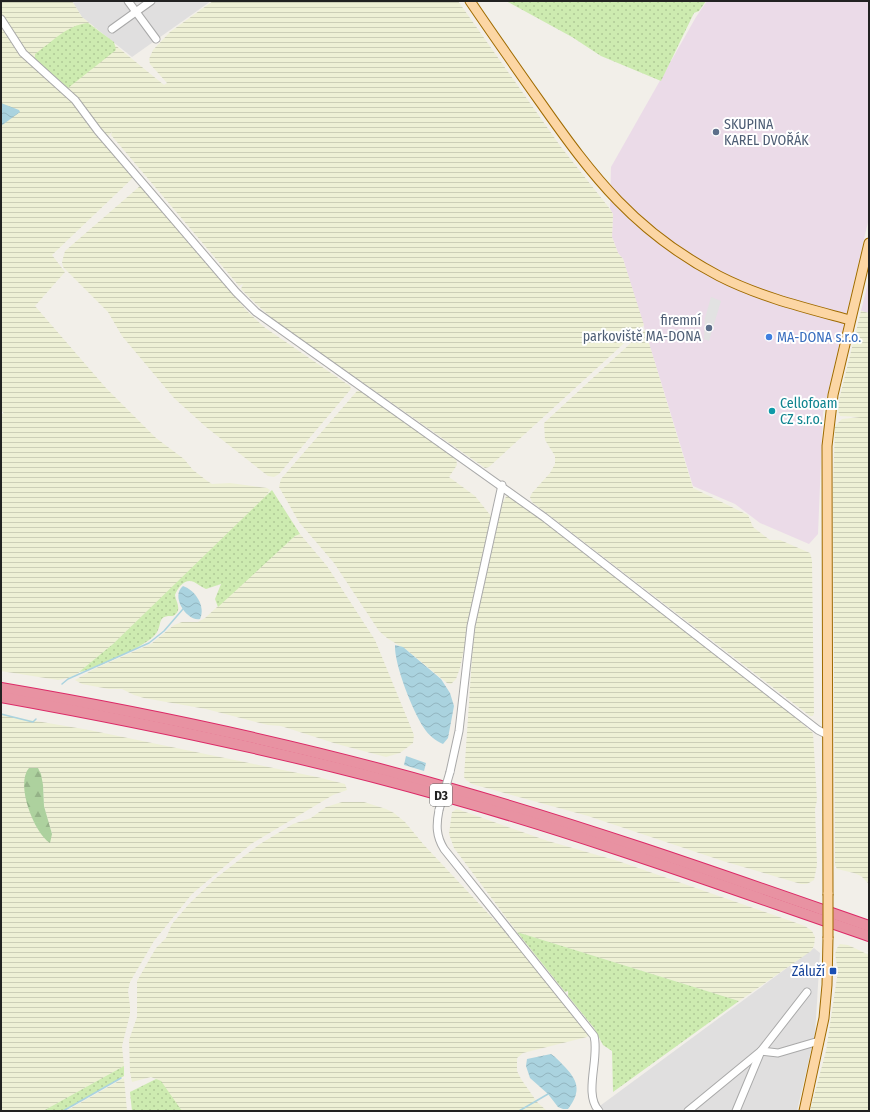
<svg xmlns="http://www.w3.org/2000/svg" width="870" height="1112" viewBox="0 0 870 1112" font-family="'Fira Sans Condensed',sans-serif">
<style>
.residential{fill:#e0dfdf}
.industrial{fill:#ebdbe8}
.farmland{fill:url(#farmland-rules);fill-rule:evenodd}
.grass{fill:url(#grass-dots)}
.forest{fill:url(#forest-firs)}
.parking{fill:#e2e2e2}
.water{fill:url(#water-waves)}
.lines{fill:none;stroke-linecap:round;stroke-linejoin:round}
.stream{stroke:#aad3df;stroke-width:1.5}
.minor-casing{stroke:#a9a9a9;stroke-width:9}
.major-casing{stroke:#a06b00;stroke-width:11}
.highway-casing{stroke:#dc2a67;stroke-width:12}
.minor{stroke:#fff;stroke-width:7}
.major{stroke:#fcd6a4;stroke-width:9}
.highway{stroke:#e892a2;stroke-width:10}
.minor-bridge-casing{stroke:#a9a9a9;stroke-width:9;stroke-linecap:butt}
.major-bridge-casing{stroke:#a06b00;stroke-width:11;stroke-linecap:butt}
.minor-bridge{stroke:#fff;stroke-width:7}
.major-bridge{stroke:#fcd6a4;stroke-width:9}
.service-dot{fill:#5c6f8a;stroke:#fff;stroke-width:1.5}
.shop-dot{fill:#3f7fe0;stroke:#fff;stroke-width:1.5}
.culture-dot{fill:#0f9aa8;stroke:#fff;stroke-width:1.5}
.transit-dot{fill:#1a4fb4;stroke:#fff;stroke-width:1.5}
.labels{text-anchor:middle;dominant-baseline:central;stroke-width:4;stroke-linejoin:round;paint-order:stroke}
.shield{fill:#fff;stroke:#646464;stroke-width:1}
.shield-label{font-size:13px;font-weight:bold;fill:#222}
.service-label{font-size:14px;fill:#4e5e75;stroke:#fff;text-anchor:start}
.shop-label{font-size:14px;fill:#366cbe;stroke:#fff;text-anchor:start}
.culture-label{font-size:14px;fill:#0d838f;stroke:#fff;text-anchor:start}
.transit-label{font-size:14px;fill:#164399;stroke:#fff;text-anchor:end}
</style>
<defs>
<pattern id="farmland-rules" width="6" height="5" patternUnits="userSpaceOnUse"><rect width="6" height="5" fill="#eef0d5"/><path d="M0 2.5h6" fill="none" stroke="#ccceb7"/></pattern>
<pattern id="grass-dots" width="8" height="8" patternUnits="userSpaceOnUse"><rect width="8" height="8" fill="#cdebb0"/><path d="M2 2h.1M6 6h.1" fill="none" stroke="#b0c997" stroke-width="1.8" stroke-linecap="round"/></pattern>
<pattern id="forest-firs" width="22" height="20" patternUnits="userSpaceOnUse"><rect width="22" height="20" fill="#add19e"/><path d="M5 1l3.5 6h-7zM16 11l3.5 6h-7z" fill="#95b388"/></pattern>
<pattern id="water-waves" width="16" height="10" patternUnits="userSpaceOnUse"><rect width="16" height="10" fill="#aad3df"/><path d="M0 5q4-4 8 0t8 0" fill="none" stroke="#92b5bf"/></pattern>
</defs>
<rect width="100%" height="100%" fill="#f2efe9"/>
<!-- residential -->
<g class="residential">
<polygon points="72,1 211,1 132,57 82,17"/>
<polygon points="814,948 820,953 815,1034 797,1111 593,1111"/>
</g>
<!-- industrial -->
<g class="industrial">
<polygon points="707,1 869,1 869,218 823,413 818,534 809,544 760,523 735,504 693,486 623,259 618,253 612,237 613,214 610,209 611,167 696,17"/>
<polygon points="869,279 869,313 861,311"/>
</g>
<!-- farmland -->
<g class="farmland">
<polygon points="1,1 72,1 82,17 98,30 88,23 164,85 167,83 150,64 149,59 153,50 170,32 213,1 458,1 561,147 610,209 613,214 612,237 618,253 623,259 644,325 489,467 485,468 275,321 253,301 241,289 243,284 239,286 111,135 112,132 107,137 138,173 52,255 65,272 35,306 106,388 156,438 184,459 193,470 206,480 212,484 230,483 267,488 270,490 264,499 223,539 113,644 77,674 68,678 58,680 1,671 1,413 4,414 1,410"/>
<polygon points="140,186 247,311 264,327 350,386 351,389 279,474 274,477 268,476 206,427 174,398 122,336 108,312 63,267 62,262 65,251"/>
<polygon points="861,311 869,313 869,884 861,876 854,873 837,869 835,865 833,488 835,426 842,419 860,417 840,416 837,408"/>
<polygon points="645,330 693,488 748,515 753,527 770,540 780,540 810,553 812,560 814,713 813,716 810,716 532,502 530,497 532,493 550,473 555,464 555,456 545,440 544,423"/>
<polygon points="357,391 362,391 456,458 457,465 449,477 475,496 491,516 492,519 460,668 456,679 451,684 447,683 408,651 387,638 379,631 334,563 299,522 279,487 281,479"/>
<polygon points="507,495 514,498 545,521 769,695 813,733 817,800 815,809 817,865 814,880 807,884 801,884 723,861 588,816 472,784 466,780 464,777 474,628 502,504"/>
<polygon points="300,534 327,566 375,640 414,735 413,743 400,753 386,757 337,744 281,726 268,725 206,709 144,698 134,695 122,689 109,689 82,684 75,680 94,669 151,644 174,625 182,622 198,622 205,618 295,536"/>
<path d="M 1,715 L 89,730 L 317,777 L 345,784 L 347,790 L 333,795 L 251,844 L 192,894 L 154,941 L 130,982 L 128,991 L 130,1006 L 130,1014 L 122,1046 L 124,1066 L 43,1111 L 1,1111 ZM 25,783 L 43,785 L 44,806 L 52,834 L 37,826 L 34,822 L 28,806 Z"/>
<polygon points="342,802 364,802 386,809 394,813 405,822 424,845 499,925 590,1033 587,1037 523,1053 517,1058 517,1071 521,1079 537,1102 547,1111 182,1111 156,1079 151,1077 132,1082 130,1072 129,1040 137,1017 137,981 156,948 166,938 172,924 189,904 216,878 260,844 293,824 311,818 326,807"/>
<polygon points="457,809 548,841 618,861 805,926 812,931 815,937 814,946 811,951 739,1001 517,932 454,848 449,834 452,812"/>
<polygon points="840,944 848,945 869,955 869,1111 810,1111 826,1051 838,971 835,954 837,948"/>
<polygon points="124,1078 127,1111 66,1111"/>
</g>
<!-- grass -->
<g class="grass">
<polygon points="506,1 706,1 699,11 694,13 661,81 601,56 572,37"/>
<path d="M 88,23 L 114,42 L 116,50 L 68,88 L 35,59 L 35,54 C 52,42 67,25 88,23 Z"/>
<path d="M 272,490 L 300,534 L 295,536 L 218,607 L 215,599 L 221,584 L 206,589 C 201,587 198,584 194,582 C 185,578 178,587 175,595 C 176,603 183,610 173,616 C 154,615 165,626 153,637 C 142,647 94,670 79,672 L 113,644 Z"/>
<polygon points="517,932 739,1001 613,1092 612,1051 603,1045 594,1028 568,996 568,991 565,992"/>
<polygon points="124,1066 124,1076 63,1111 43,1111"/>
<polygon points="156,1079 161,1081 182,1111 132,1111 130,1092"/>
</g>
<!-- forest -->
<path class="forest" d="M 29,768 L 38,768 L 41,774 L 43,785 L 44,806 L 52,834 L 50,843 C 34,833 15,784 29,768 Z"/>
<!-- parking -->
<polygon class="parking" points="711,297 721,301 709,341 704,339 705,318"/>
<!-- water -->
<g class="water">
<polygon points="1,103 19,110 20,112 1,126"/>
<path d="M 183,586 C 195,590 206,606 200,619 C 187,622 170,596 183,586 Z"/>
<path d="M 395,645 L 403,647 L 441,679 L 450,693 L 454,706 L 448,738 L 443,744 C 436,741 428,735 424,728 C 413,712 394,664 395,645 Z"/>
<polygon points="406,756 426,763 424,771 404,765"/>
<path d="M 551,1054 C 556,1057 559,1061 563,1065 C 578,1080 582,1091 568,1109 L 563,1109 L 558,1107 L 548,1094 L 530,1078 L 526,1066 L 527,1059 Z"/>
</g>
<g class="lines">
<!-- stream -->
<g class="stream">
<polyline points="62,684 68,679 149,643 164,631 183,609"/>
<polyline points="1,714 33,722 36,719"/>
<polyline points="63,1111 121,1078"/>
<polyline points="519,1111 548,1094"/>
</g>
<defs>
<g id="minor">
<polyline points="128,1 156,39"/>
<polyline points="1,19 23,53 75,100 98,131 236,292 256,312 544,517 818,730 828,735"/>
<polyline points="112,29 151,1"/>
<polyline points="450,772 459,731 471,626 502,485"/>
<path d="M 439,810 C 436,825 436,836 444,849 L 594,1036 C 600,1058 583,1094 599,1111"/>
<polyline points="688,1111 761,1051 778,1053 819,1041"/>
<polyline points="736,1111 761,1051 807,992"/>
</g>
<g id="major">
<path d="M 470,1 C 493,35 517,69 541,103 C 593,177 635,232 719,276 C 760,297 806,308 850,320"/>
<polyline points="828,894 827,446 833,395 869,243"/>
<polyline points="804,1111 824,1018 827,985 828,938"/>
</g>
<g id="highway">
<path d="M 1,688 C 153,714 304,746 452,789 C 593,829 731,878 869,926"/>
<path d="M 1,697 C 151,724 300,755 447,797 C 590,837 729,888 869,936"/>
</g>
</defs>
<!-- minor casing -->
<use href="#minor" class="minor-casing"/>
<!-- major casing -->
<use href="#major" class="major-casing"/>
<!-- highway casing -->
<use href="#highway" class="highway-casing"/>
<!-- minor -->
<use href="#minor" class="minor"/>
<!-- major -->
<use href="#major" class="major"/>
<!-- highway -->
<use href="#highway" class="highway"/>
<defs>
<polyline id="minor-bridge" points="439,810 450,772"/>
<polyline id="major-bridge" points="828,894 828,938"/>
</defs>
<!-- minor-bridge casing -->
<use href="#minor-bridge" class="minor-bridge-casing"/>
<!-- major-bridge casing -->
<use href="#major-bridge" class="major-bridge-casing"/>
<!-- minor-bridge -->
<use href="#minor-bridge" class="minor-bridge"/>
<!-- major-bridge -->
<use href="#major-bridge" class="major-bridge"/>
</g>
<!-- markers -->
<g class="service-dot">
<circle cx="716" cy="132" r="4"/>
<circle cx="709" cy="328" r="4"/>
</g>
<circle class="shop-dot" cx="769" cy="337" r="4"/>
<circle class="culture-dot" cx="772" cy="411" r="4"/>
<rect class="transit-dot" x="829" y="967" width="8" height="8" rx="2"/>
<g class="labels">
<!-- shield labels -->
<rect class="shield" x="430" y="784" width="22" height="22" rx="3"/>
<g class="shield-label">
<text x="441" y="795">D3</text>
</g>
<!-- service labels -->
<g class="service-label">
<text x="724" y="124">SKUPINA<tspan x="724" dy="16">KAREL DVOŘÁK</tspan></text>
<text x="701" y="320" text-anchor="end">firemní<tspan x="701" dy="16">parkoviště MA-DONA</tspan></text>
</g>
<!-- shop labels -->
<g class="shop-label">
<text x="777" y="337">MA-DONA s.r.o.</text>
</g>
<!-- culture labels -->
<g class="culture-label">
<text x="780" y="403">Cellofoam<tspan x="780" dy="16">CZ s.r.o.</tspan></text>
</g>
<!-- transit labels -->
<g class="transit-label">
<text x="825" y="971">Záluží</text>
</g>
</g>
<!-- border -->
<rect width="870" height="1112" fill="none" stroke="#222222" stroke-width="4"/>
</svg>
